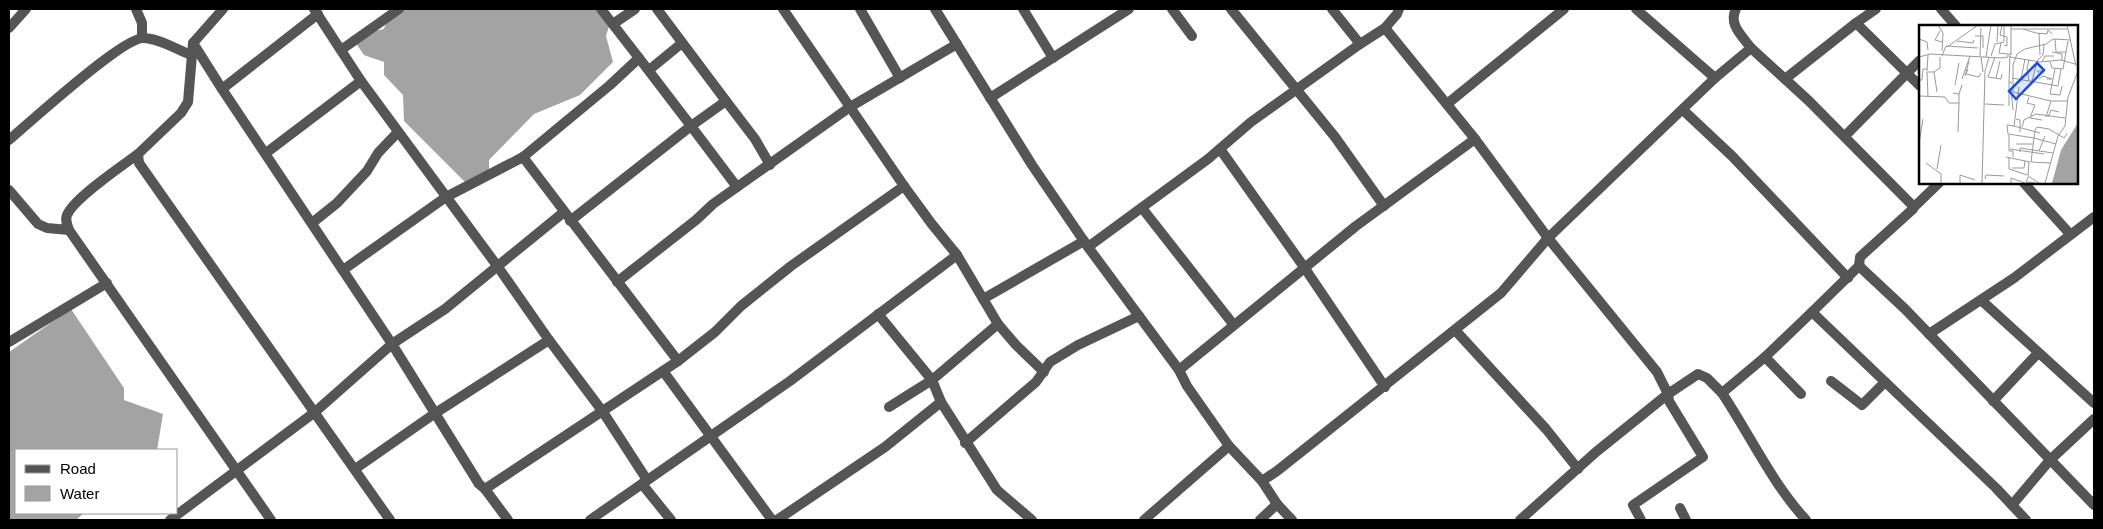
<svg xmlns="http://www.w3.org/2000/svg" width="2103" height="529" viewBox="0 0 2103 529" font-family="Arial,sans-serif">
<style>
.water{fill:#a3a3a3}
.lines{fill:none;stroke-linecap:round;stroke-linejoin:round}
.minor{stroke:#555;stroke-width:10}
.tertiary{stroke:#555;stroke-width:10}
.inset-road{fill:none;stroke:#999;stroke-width:1}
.view{fill:#1d4ed8;fill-opacity:0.15;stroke:#1d4ed8;stroke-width:2.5}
.inset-edge{fill:none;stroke:#000;stroke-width:2.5}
</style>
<rect width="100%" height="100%" fill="#fff"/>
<!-- water -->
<g class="water">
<polygon points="417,9 604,9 612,17 606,36 613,62 580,95 534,114 489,160 489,173 469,186 404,121 403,95 384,75 384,62 364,55 351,36 384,29 390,10"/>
<polygon points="71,309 124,388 124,400 163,414 157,450 16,450 16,513 84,513 76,520 9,520 9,352"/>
</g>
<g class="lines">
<!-- minor -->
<g class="minor">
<polyline points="136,9 142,23 142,37"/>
<polyline points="314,9 361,81 498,267 549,340 434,414 355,469"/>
<polyline points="657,9 726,101 691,126 737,187"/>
<polyline points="783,9 904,186 931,223 957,255 998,324 1016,345 1044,372"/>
<polyline points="860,9 900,78"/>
<polyline points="1023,9 1053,58"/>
<polyline points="1172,9 1192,36"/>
<polyline points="1231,9 1335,137 1384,206"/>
<polyline points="1332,9 1360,44"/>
<polyline points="1636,9 1715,78"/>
<path d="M 1736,9 C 1728,24 1742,36 1751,48"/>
<polyline points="1941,9 1956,26"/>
<polyline points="1856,23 1920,86"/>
<polyline points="613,24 635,9"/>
<polyline points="9,28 26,9"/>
<polyline points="193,43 222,89 392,344 479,484 485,489 508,520"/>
<polyline points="341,50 399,9"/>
<polyline points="649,70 682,43"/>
<polyline points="1785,79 1809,101 1913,206 1913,209 1860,257 1859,266"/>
<polyline points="222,89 318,14"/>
<polyline points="990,98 1129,9"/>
<polyline points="726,101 755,139 770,165"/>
<polyline points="1447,104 1564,9"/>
<polyline points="1683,110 1732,156 1848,278"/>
<polyline points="1845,136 1920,60"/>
<polyline points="1475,139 1548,238 1657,372 1668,394 1596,452 1520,520"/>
<path d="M 9,140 C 29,123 124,36 144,38 C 160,39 176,49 191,55"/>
<polyline points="1220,149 1304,267 1385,387"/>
<polyline points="266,153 361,81"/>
<path d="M 138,154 C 122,166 74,198 67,215 C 65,220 67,224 69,230 L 271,520"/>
<polyline points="523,157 678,361"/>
<polyline points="2023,182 2070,234"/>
<polyline points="9,190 38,224 47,228 69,230"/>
<polyline points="1142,208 1233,324"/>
<polyline points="1913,208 1940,182"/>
<polyline points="570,221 691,126 639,58"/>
<polyline points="312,223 337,203 367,171 378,153 398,132"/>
<polyline points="1088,247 1208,159 1251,122 1360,44 1385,28 1397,14 1399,9"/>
<polyline points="343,270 446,197 523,157 610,85 639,58 601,9"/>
<polyline points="617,282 696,220 713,204 850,107 957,44"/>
<polyline points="983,299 1084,241"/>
<polyline points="1981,300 2094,403"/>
<polyline points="1812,312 1859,266 1905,309 2094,505"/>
<polyline points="1455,330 1546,429 1578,469"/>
<polyline points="1929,334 2014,278 2094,217"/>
<polyline points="549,340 603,412 647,480"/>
<polyline points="9,342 107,283"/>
<polyline points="1765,357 1801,394"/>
<polyline points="1179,370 1356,226 1475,139 1385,28"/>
<polyline points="663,371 772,520"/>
<polyline points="1831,381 1862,405 1885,382"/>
<polyline points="1993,401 2038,353"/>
<polyline points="941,402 997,490 1032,520"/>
<polyline points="889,407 932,380 998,324"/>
<polyline points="315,412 392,344 445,309 564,212"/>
<polyline points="965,443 1036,382 1050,362 1078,345 1139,316"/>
<polyline points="1262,481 1277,471 1501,293 1548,238 1715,78 1751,48 1785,79 1856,23 1876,9"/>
<polyline points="642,484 671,520"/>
<polyline points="485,489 678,361 715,332 741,306 791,266 904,186"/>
<polyline points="2012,505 2050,460 2094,419"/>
<polyline points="1680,508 1686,520"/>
<polyline points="590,520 790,381 957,255"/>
<polyline points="777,520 885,447 941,402 932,380 878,314"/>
<polyline points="1144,520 1229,446"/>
<polyline points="1260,520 1277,504"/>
<polyline points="1641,520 1633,505 1703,457 1669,401 1668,394 1698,374 1707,378 1722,393"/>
<path d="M 1806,520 C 1772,483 1750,435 1722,393 L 1765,357 L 1812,312 L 1996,488 L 2026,520"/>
</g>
<!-- tertiary -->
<g class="tertiary">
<polyline points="223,9 193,43 188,102 181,113 138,154 139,163 390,520"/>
<polyline points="935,9 1032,165 1088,247 1179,370 1187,386 1229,446 1262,481 1277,504 1292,520"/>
<polyline points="170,520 315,412"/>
</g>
</g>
<!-- overview -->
<g transform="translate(1919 25)">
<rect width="159" height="159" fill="#fff"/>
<path d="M 159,98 L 159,158 L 133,158 L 142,125 Z" fill="#a3a3a3"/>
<path class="inset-road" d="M 19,0 L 24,8 L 23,26M 83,0 L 81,10 L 88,12 L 88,21 L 85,20M 148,0 L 157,41M 92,4 L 148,4M 104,4 L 117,8 L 128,9 L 129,5 L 133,9M 21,6 L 16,15 L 23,17M 120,8 L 121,30M 56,11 L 64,11 L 64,23M 0,14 L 8,17 L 9,25M 136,14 L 137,27 L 147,27M 38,16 L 54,18 L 55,15M 78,17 L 79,0M 82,18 L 80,28 L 88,29M 28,22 L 59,0M 133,27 L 143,29 L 143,36M 91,28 L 91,32 L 121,37 L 142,35 L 156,39M 92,30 L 92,0M 23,31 L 27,21 L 59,23M 61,31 L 62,3M 72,31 L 76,19 L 85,17 L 85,0M 91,31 L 90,57 L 93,58M 0,32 L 11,29 L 82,33 L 89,32 L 89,28M 62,32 L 64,47M 67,32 L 72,0M 110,35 L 108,43 L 110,56M 118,36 L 124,30 L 125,20M 123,37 L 126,31 L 135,31M 131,37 L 133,43 L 144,44 L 149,16M 49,44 L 47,49 L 60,52 L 62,48M 136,44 L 131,69 L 141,70 L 143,61M 8,46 L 9,30M 118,46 L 125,46 L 125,47 L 121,49 ZM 15,47 L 18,67M 46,51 L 50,36M 69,52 L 76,32M 69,52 L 82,54 L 83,49M 77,53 L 81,36M 93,53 L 139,61 L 142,44M 43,54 L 51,31M 102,54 L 106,34M 120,54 L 124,51 L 133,54 L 128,54M 0,55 L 3,55 L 4,44 L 8,44M 113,56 L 118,37M 36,60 L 40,38M 100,62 L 95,101 L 121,108M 92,65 L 94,85M 34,68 L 40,69 L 43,60M 0,71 L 26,72 L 30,78 L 40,78 L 40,69M 9,72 L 8,47 L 15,47 L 21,43 L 21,32M 110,72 L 108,78 L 116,80 L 111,93 L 123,95M 148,76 L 132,76 L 94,67 L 94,40 L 98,29 L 106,24 L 127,19 L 134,14 L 152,15M 66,79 L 85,80M 90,81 L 90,57M 127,92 L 132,76M 129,92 L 132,85 L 140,87M 97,94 L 101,95 L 101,107M 95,101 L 88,100 L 89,109 L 115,113M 103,102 L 105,95 L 117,89 L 146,93M 39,107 L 40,78M 90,110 L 90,126 L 94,126 L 94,132M 115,113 L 137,119M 0,118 L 4,94M 97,119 L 114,119M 91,124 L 125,129M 114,125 L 134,128M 120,126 L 126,111M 101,127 L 101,123 L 114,125M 87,132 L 111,137M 90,132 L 90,144 L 108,150M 110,137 L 109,151 L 120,158M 7,138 L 22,149 L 22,158M 131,138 L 112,137 L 116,105 L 118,102 L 130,104 L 145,113 L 148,109M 93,143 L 105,143 L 106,136M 18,144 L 22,120M 109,152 L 107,157 L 117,158M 66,154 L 67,150 L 85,151M 41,158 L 41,150 L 56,155M 63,158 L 66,46 L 70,32M 92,158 L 92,153 L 106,158M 126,158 L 139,111 L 146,101 L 149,72 L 159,46"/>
<path class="view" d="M 118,38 L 125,45 L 97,74 L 90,66 Z"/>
<rect width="159" height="159" class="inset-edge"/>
</g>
<!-- border -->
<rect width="2103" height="529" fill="none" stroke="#000000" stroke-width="20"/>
<!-- legend -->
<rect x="15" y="449" width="162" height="65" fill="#ffffff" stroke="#999999"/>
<rect x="25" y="465" width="25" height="8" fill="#555555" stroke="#999999"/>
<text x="60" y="474" font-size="15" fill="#000000">Road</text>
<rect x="25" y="486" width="25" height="15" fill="#a3a3a3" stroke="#999999"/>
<text x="60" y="499" font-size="15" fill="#000000">Water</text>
</svg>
